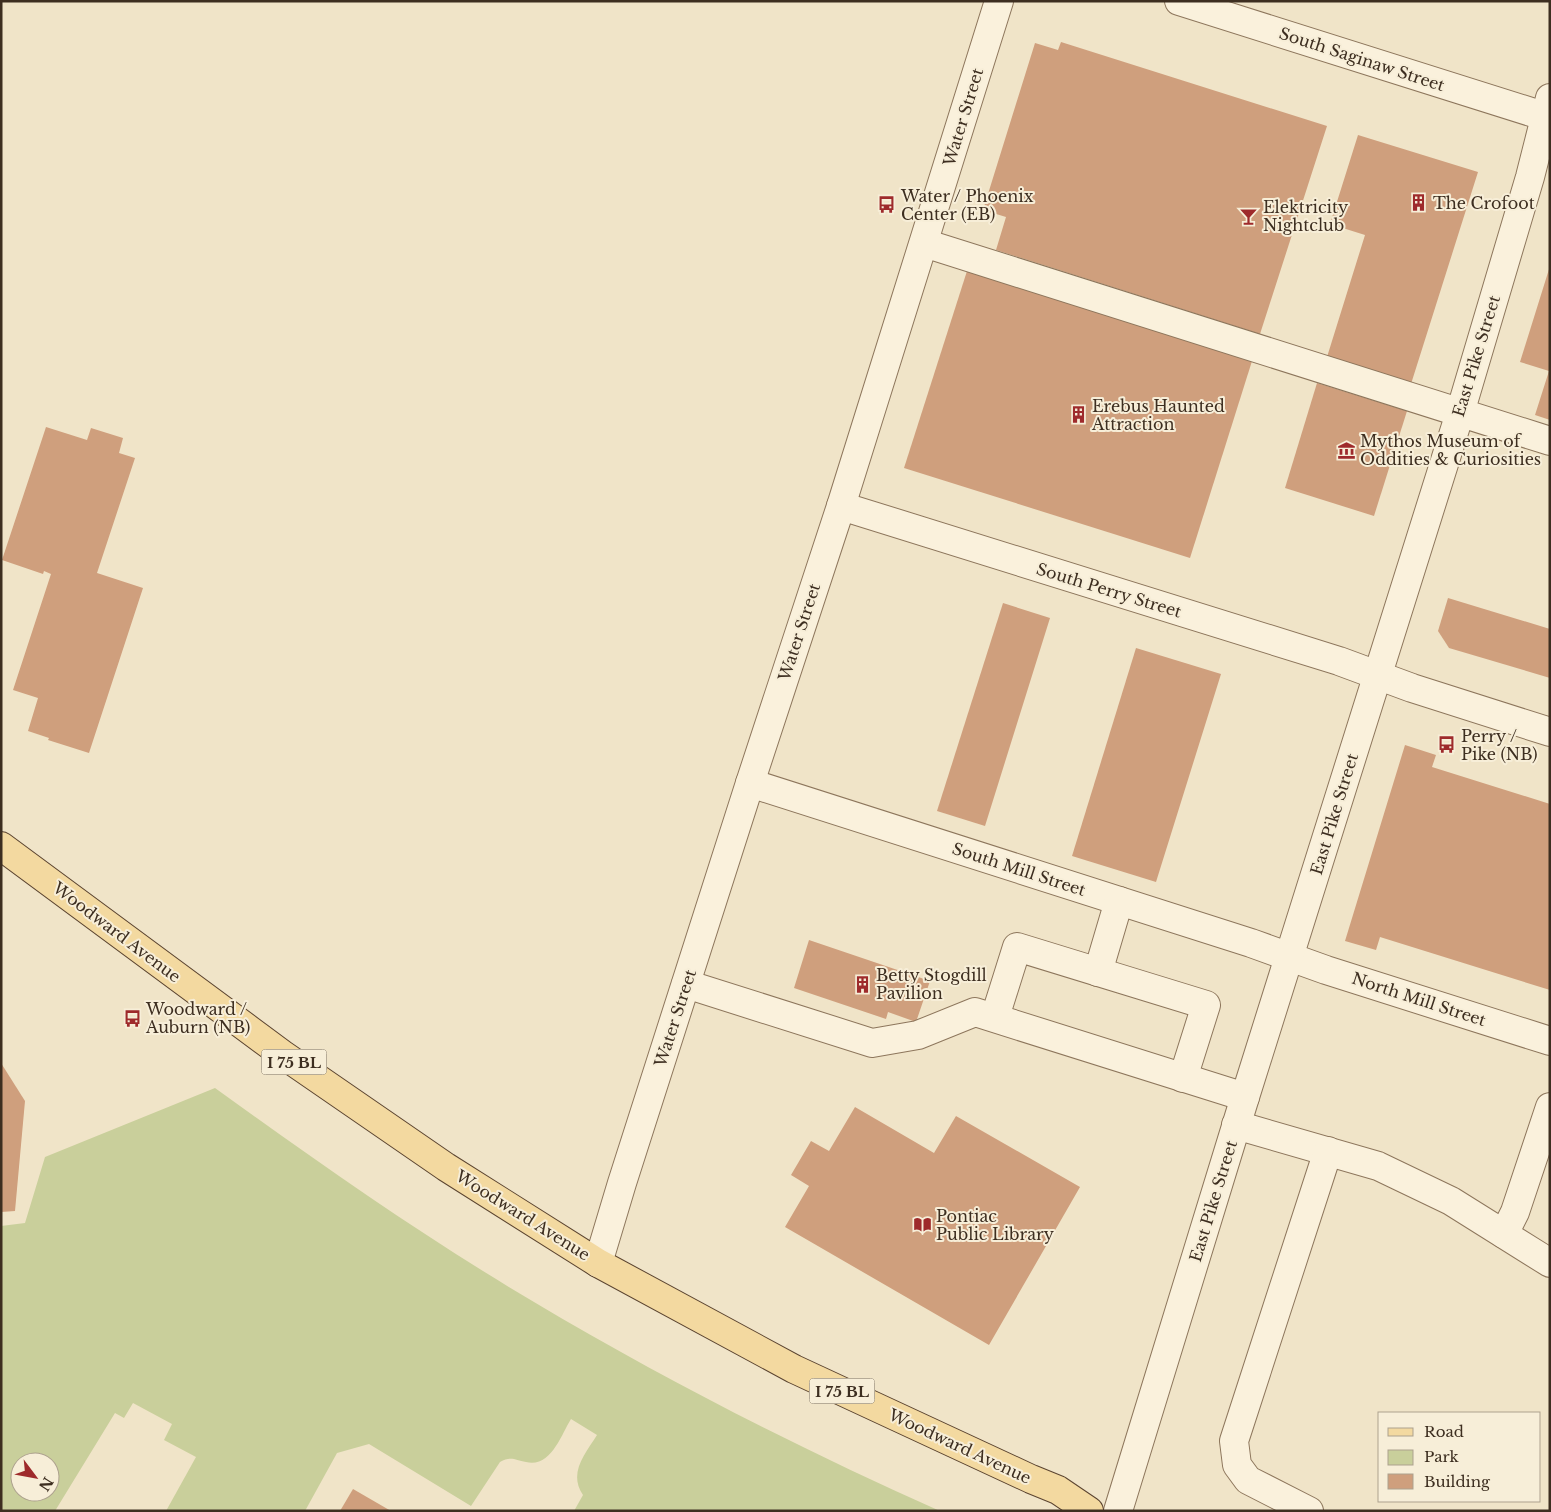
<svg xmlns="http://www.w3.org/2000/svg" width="1551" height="1512" viewBox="0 0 1551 1512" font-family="'Libre Baskerville',serif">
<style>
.green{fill:#c9cf9b;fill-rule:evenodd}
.building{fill:#cf9f7d}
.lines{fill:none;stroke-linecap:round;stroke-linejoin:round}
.minor-casing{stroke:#8d765c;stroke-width:30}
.major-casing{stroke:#5b4430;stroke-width:30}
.minor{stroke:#faf1dc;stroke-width:28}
.major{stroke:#f3d9a0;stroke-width:28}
.labels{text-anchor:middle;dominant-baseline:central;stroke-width:4;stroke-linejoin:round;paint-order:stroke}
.shield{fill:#f7eed8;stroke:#756857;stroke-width:1}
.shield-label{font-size:15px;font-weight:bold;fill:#3d2e20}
.street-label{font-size:16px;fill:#3d2e20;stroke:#f7eed8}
.poi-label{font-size:16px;fill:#3d2e20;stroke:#f7eed8;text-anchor:start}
</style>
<rect width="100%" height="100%" fill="#f0e4c8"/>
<!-- green -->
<path class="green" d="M 215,1088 C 319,1163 424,1237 534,1302 C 665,1380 801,1449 940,1511 L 574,1511 L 583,1495 C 568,1473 585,1454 597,1435 L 571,1419 C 561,1435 551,1468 526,1462 C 515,1460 511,1456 500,1462 L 471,1506 L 369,1444 L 337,1453 L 305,1511 L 166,1511 L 196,1457 L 164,1440 L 172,1424 L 133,1403 L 124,1418 L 115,1413 L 55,1511 L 1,1511 L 1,1226 L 25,1223 L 45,1157 ZM 20,1462 L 50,1462 L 50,1492 L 20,1492 Z"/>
<!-- building -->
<g class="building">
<polygon points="1061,42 1327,126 1260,334 996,250 1006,217 983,210 1035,43 1058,50"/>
<polygon points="1358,135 1478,172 1411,384 1327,357 1365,235 1330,224"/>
<polygon points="1550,266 1550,420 1535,415 1549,371 1520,362"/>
<polygon points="967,271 1252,361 1190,558 904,468"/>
<polygon points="1317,383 1407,411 1374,516 1285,488"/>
<polygon points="46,427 87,440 91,428 123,438 119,453 135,458 97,573 143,588 89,753 48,740 49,738 28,731 38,698 13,690 51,574 44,571 43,574 2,560"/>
<polygon points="1448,598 1550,629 1550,678 1449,648 1438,631"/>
<polygon points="1003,603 1050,618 985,826 937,811"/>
<polygon points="1136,648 1221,674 1156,882 1072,856"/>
<polygon points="1405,745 1436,755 1432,767 1550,804 1550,990 1380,937 1376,950 1345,941"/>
<polygon points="809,940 930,981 916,1022 888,1012 886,1019 794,988"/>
<polygon points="1,1063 25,1101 15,1211 1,1212"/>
<polygon points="855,1107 934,1153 956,1116 1080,1187 989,1345 785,1227 809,1186 791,1175 811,1141 829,1151"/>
<polygon points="353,1489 391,1511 340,1511"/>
</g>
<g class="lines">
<defs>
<g id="minor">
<polyline points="1179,1 1550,118"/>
<polyline points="924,243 1550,441"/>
<polyline points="841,506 1339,661 1412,688 1550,732"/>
<polyline points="750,783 1251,943 1326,970 1550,1041"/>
<polyline points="1098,972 1119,901"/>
<polyline points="686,984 872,1043 918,1035 975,1012 1245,1097"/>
<polyline points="995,1017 1017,947 1206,1005 1183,1078"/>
<polyline points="1236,1125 1378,1166 1451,1201 1550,1263"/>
<polyline points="1504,1234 1515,1212 1550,1107"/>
<polyline points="598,1263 622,1183 750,783 841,506 999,1"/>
<polyline points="1118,1511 1245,1097 1460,413 1530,177 1550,98"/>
<polyline points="1309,1511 1248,1480 1237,1465 1234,1441 1328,1151"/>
</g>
<polyline id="major" points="1,846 282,1054 446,1167 598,1263 794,1369 1031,1479 1058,1490 1089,1511"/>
</defs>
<!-- minor casing -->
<use href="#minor" class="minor-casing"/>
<!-- major casing -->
<use href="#major" class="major-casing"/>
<!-- minor -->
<use href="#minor" class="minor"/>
<!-- major -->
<use href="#major" class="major"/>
</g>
<!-- icons -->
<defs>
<symbol id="building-bare" viewBox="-9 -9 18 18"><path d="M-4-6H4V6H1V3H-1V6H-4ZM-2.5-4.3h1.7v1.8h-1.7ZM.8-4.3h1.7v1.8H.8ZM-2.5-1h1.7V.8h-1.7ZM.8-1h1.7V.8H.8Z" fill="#9e2a2b" stroke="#f7eed8" stroke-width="2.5" paint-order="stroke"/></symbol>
<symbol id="bus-bare" viewBox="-9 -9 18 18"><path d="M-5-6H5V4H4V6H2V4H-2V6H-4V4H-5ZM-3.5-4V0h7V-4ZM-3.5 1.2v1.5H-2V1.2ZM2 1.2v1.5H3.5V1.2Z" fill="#9e2a2b" stroke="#f7eed8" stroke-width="2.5" paint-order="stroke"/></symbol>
<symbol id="bar-bare" viewBox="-9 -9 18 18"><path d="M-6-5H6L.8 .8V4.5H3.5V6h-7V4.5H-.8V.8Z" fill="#9e2a2b" stroke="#f7eed8" stroke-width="2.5" paint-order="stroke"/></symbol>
<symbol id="museum-bare" viewBox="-9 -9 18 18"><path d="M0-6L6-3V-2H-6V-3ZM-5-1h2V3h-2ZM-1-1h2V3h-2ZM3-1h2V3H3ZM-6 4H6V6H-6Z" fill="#9e2a2b" stroke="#f7eed8" stroke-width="2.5" paint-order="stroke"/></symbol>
<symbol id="library-bare" viewBox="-9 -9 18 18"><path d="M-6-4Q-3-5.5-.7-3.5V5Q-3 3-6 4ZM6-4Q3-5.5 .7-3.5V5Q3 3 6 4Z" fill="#9e2a2b" stroke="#f7eed8" stroke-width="2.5" paint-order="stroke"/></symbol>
</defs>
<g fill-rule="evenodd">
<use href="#building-bare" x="1406" y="190" width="25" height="25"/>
<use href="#bus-bare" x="874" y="192" width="25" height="25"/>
<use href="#bar-bare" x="1236" y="204" width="25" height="25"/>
<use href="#building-bare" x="1066" y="402" width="25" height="25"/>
<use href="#museum-bare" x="1334" y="438" width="25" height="25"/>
<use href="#bus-bare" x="1434" y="732" width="25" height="25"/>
<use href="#building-bare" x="850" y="972" width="25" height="25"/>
<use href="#bus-bare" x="120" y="1006" width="25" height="25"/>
<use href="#library-bare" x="910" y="1212" width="25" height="25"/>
</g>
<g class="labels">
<!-- shield labels -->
<g class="shield">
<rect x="261.5" y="1049.5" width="65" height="25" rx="4"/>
<rect x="809.5" y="1378.5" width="65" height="25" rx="4"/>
</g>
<g class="shield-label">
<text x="294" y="1062">I 75 BL</text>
<text x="842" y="1391">I 75 BL</text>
</g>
<!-- street labels -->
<g class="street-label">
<text transform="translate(1362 59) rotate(18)">South Saginaw Street</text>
<text transform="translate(963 117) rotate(-73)">Water Street</text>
<text transform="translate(1476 356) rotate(-73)">East Pike Street</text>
<text transform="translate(1109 590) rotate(17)">South Perry Street</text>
<text transform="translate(799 632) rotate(-72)">Water Street</text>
<text transform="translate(1334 814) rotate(-73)">East Pike Street</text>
<text transform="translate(1019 869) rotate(18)">South Mill Street</text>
<text transform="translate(117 932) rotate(37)">Woodward Avenue</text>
<text transform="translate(1419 999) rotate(18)">North Mill Street</text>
<text transform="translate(675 1018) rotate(-72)">Water Street</text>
<text transform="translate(1213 1201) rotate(-73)">East Pike Street</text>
<text transform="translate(523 1215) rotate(32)">Woodward Avenue</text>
<text transform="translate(960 1446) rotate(25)">Woodward Avenue</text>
</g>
<!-- poi labels -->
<g class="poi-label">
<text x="901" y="196">Water / Phoenix<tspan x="901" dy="18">Center (EB)</tspan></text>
<text x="1433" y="203">The Crofoot</text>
<text x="1263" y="207">Elektricity<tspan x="1263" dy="18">Nightclub</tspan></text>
<text x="1092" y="406">Erebus Haunted<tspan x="1092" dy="18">Attraction</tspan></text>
<text x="1360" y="441">Mythos Museum of<tspan x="1360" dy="18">Oddities &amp; Curiosities</tspan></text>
<text x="1461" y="736">Perry /<tspan x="1461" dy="18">Pike (NB)</tspan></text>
<text x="876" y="975">Betty Stogdill<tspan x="876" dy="18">Pavilion</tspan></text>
<text x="146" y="1009">Woodward /<tspan x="146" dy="18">Auburn (NB)</tspan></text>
<text x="936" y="1216">Pontiac<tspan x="936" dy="18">Public Library</tspan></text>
</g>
</g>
<!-- border -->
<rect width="1551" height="1512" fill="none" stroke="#3d2e20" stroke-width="5"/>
<!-- legend -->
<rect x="1378" y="1412" width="162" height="90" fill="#f7eed8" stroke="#ada18e"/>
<rect x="1388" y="1428" width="25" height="8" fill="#f3d9a0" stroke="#ada18e"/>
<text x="1424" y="1437" font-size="15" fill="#3d2e20">Road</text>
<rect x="1388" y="1450" width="25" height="15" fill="#c9cf9b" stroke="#ada18e"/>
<text x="1424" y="1462" font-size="15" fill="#3d2e20">Park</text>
<rect x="1388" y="1474" width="25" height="15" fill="#cf9f7d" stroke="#ada18e"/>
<text x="1424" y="1487" font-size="15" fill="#3d2e20">Building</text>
<!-- north arrow -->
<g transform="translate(35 1477) rotate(122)"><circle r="24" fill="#f7eed8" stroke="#ada18e"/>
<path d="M0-4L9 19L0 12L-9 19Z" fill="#9e2a2b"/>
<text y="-8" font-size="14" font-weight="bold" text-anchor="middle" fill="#3d2e20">N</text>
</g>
</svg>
